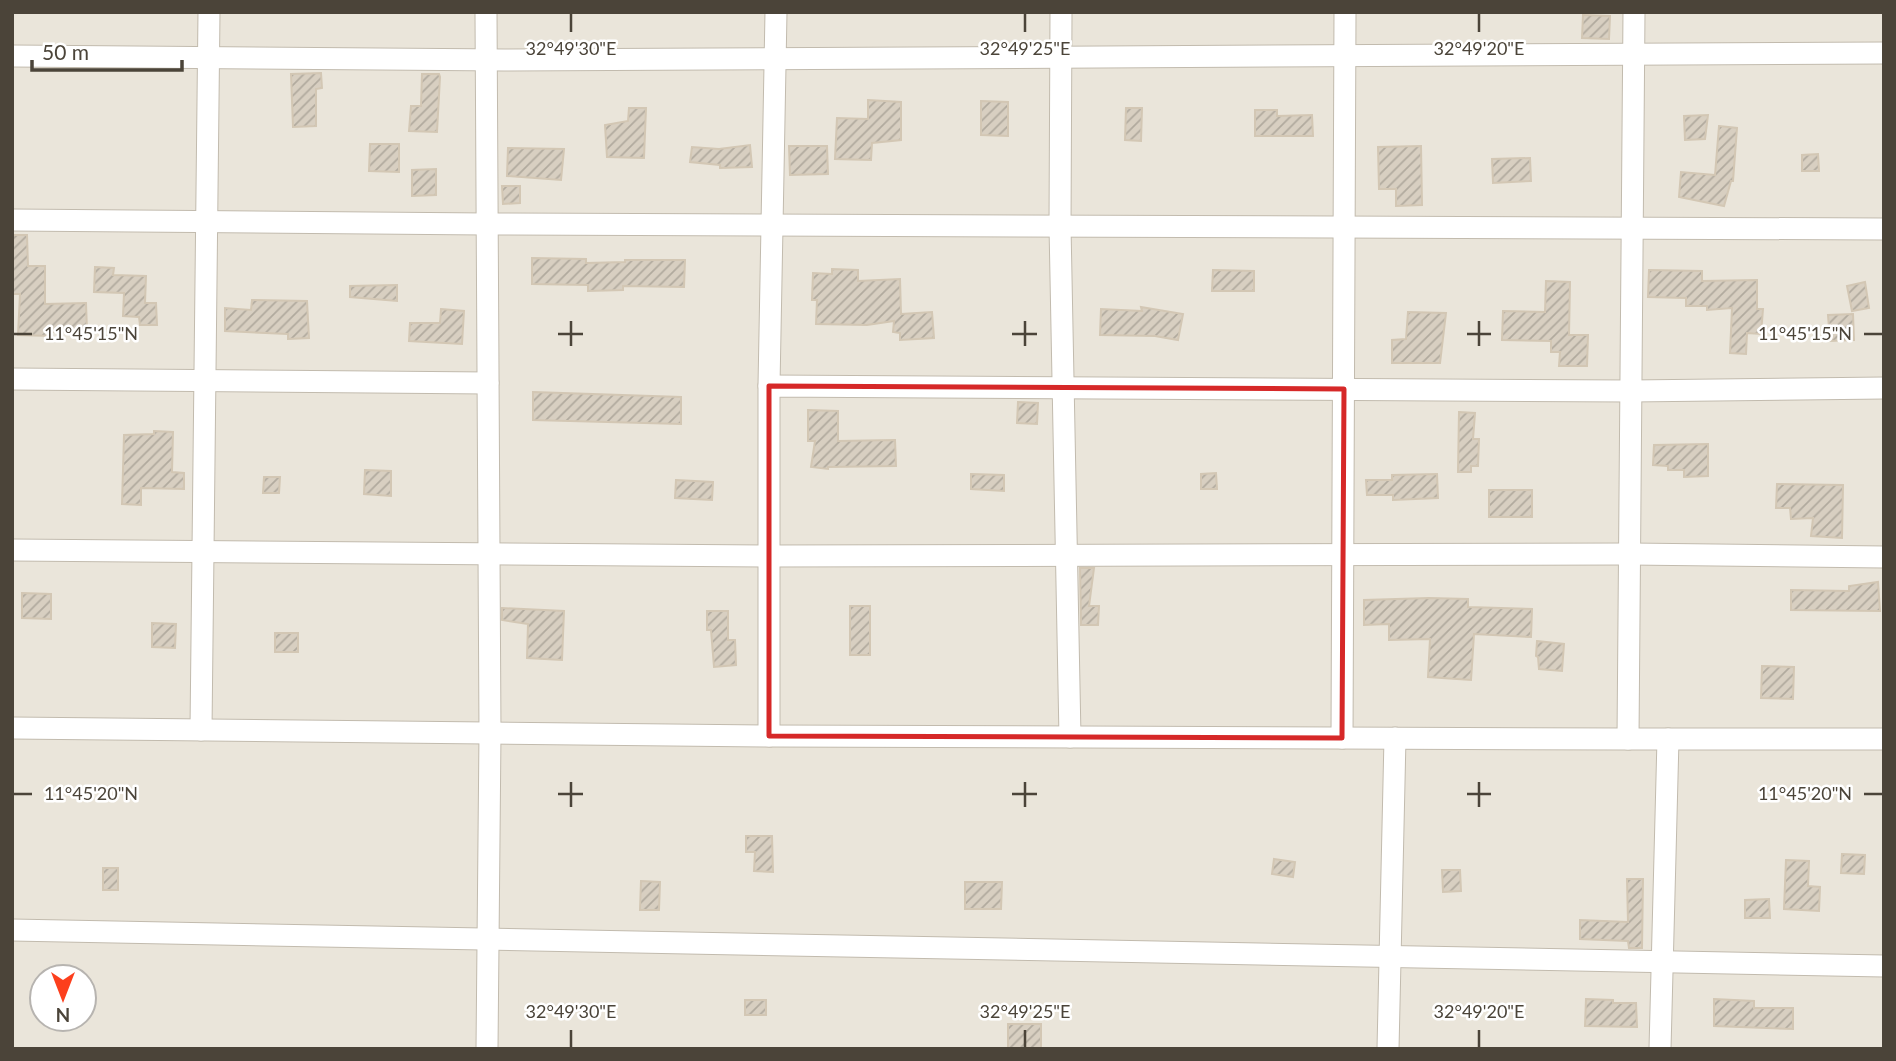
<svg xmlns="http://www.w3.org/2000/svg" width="1896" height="1061" viewBox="0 0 1896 1061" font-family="Lato,sans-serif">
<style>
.residential{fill:#eae5da;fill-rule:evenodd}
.building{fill:url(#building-hatch);stroke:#d3c7b4;stroke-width:2}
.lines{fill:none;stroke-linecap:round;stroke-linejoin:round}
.minor-casing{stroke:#c2bbae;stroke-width:23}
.minor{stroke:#fff;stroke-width:21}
.marked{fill:none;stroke:#d62828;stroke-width:5;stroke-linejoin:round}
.ticks{fill:none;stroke:#4b4439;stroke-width:2.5}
.ticks-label{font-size:18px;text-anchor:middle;fill:#4b4439;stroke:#fff;stroke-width:5;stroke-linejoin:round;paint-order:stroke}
</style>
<defs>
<pattern id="building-hatch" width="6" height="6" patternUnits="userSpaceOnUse" patternTransform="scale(1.75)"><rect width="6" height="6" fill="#d8cfc1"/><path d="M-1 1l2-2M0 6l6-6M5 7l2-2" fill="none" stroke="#b1aa9e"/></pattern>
</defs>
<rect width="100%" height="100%" fill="#f6f3ec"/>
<!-- residential -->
<path class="residential" d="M 12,12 L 1884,12 L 1884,1049 L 12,1049 ZM 42,977 L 84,977 L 84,1019 L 42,1019 Z"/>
<!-- building -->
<g class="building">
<polygon points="1583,15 1610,16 1609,39 1582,38"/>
<polygon points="321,73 322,88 316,89 316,126 293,127 291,74"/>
<polygon points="422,74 439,74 440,77 437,132 409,131 411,106 421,106"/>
<polygon points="868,100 901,102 901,140 872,143 871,160 835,159 837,118 868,119"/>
<polygon points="981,101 1008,102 1008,136 981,135"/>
<polygon points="629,108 646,108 644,158 607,157 605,125 628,121"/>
<polygon points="1126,108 1142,108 1141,141 1125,140"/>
<polygon points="1255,110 1277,110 1277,116 1312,115 1313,136 1255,136"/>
<polygon points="1708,115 1705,139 1685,140 1684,116"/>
<polygon points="1719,126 1737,128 1733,181 1731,181 1724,206 1679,197 1681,172 1715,175"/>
<polygon points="370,144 399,144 399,172 369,171"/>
<polygon points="750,145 752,167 720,168 720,165 690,162 692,147 719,149"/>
<polygon points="789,146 827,146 828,174 790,175"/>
<polygon points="1421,146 1422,205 1396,206 1396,189 1379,189 1378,147"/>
<polygon points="508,148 564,149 561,180 507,176"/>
<polygon points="1818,154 1819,171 1802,171 1802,155"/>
<polygon points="1530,158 1531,181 1493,183 1492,159"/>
<polygon points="436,169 436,195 412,196 412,170"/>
<polygon points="502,186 520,186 520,203 503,204"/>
<polygon points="12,235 27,235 28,266 45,266 45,304 86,303 87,331 50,332 50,336 18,335 20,294 12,294"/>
<polygon points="532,258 586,259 586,263 625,262 625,260 685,260 684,287 623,286 623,290 588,291 588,285 532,284"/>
<polygon points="95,267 114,268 113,275 146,276 145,303 156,303 157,325 140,325 139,317 123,316 124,293 94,292"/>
<polygon points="832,269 858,270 858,281 900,279 901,314 932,312 934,338 900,340 900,333 893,332 894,321 867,325 816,324 817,300 812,300 813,273 832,274"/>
<polygon points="1213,270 1254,271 1254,291 1212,291"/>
<polygon points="1649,270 1702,271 1702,281 1757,280 1757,309 1763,309 1761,334 1747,333 1746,354 1730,353 1732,308 1707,310 1707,306 1686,306 1686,298 1648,297"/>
<polygon points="1546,281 1570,282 1569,335 1588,335 1587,366 1559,366 1560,352 1551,352 1551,341 1502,340 1503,311 1545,312"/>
<polygon points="1865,282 1869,308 1852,311 1847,286"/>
<polygon points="397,285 397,301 350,297 350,286"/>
<polygon points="252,300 307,301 309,338 288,339 288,334 225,331 225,308 251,310"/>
<polygon points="1141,307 1183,314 1178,340 1155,336 1100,335 1101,309 1142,311"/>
<polygon points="441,309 464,311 462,344 409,341 410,323 440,323"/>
<polygon points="1408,312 1446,313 1440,363 1392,363 1392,340 1406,339"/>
<polygon points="1853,314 1854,340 1830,341 1828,315"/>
<polygon points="533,392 681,397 681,424 533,420"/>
<polygon points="1018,402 1038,403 1037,424 1017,423"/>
<polygon points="808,410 838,411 838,441 895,440 896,466 828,467 828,469 811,467 815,441 808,441"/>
<polygon points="1459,412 1475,413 1473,439 1479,439 1478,466 1471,466 1471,472 1458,472"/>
<polygon points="154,431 173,432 172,472 184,473 184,489 141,488 141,505 122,504 124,435 154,434"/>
<polygon points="1708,444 1708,476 1684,477 1684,470 1668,470 1668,466 1653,465 1654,445"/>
<polygon points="365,470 391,471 391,496 364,494"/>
<polygon points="1216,473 1217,489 1201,489 1201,474"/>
<polygon points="971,474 1004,475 1004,491 971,489"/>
<polygon points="1437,474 1438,498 1393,500 1393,495 1367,495 1366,480 1392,480 1392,475"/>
<polygon points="264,477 280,477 279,493 263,493"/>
<polygon points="676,480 713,482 712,500 675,498"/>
<polygon points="1777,484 1843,485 1842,538 1811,536 1813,518 1791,519 1790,508 1776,508"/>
<rect x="1489" y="490" width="43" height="27"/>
<polygon points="1080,568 1094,568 1089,606 1099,606 1098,625 1081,625"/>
<polygon points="1878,582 1880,611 1791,610 1791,590 1849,591 1849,586"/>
<polygon points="22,593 51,594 51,619 22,618"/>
<polygon points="1429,598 1468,599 1468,607 1532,609 1531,637 1474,634 1471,680 1428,677 1430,639 1389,640 1389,624 1364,625 1364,600"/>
<rect x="850" y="606" width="20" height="49"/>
<polygon points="502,608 564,611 562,660 527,658 528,624 502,620"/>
<polygon points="707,611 728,611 728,640 735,640 736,665 714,667 711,630 707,630"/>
<polygon points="152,623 176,624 175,648 152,647"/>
<rect x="275" y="633" width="23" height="19"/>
<polygon points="1537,641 1564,644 1562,671 1539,669 1538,657 1536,656"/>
<polygon points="1762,666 1794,667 1793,699 1761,698"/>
<polygon points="746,836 772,836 773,872 754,871 755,852 746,852"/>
<polygon points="1842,854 1865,855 1864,874 1841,873"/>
<polygon points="1274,859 1295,862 1293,877 1272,874"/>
<polygon points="1786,860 1809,861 1808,886 1820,887 1819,911 1784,909"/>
<rect x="103" y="868" width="15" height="22"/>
<polygon points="1442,870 1460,870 1461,891 1443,892"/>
<polygon points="1627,879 1643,879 1642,948 1629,948 1628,941 1580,939 1580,920 1628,922"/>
<polygon points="641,881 660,882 659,910 640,910"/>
<polygon points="965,882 1002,882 1001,909 965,909"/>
<polygon points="1769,899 1770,918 1745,918 1745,900"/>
<polygon points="1586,999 1613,1000 1613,1003 1636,1003 1637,1027 1585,1026"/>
<polygon points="1714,999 1754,1001 1754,1008 1793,1008 1793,1029 1714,1026"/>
<rect x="745" y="1000" width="21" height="15"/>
<rect x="1008" y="1024" width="33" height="25"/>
</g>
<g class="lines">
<defs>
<g id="minor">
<polyline points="486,12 490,733 487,1049"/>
<polyline points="1061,12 1060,226 1070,737"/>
<polyline points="1634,12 1628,739 1884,739"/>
<polyline points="12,56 504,60 1884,53"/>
<polyline points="12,220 486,224 1884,229"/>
<polyline points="12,379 488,383"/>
<polyline points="769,386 776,12"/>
<polyline points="12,550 769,556 1630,554 1884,557"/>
<polyline points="12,728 769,736 1628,739"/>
<polyline points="201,730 209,12"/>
<polyline points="769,736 769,386 1631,391 1884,388"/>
<polyline points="1342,738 1345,12"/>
<polyline points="12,930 1884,966"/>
<polyline points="1388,1049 1395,738"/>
<polyline points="1660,1049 1668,739"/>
</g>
</defs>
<!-- minor casing -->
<use href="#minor" class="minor-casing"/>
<!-- minor -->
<use href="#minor" class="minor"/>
</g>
<!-- marked area -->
<path class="marked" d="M 769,386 L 1344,389 L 1342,738 L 769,736 Z"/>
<!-- ticks -->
<path class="ticks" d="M 571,14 L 571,32M 1025,14 L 1025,32M 1479,14 L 1479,32M 571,321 L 571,346M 1025,321 L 1025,346M 1479,321 L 1479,346M 14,334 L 32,334M 558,334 L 583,334M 1012,334 L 1037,334M 1467,334 L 1491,334M 1864,334 L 1882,334M 571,782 L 571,807M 1025,782 L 1025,807M 1479,782 L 1479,807M 14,794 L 32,794M 558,794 L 583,794M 1012,794 L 1037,794M 1467,794 L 1491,794M 1864,794 L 1882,794M 571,1030 L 571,1047M 1025,1030 L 1025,1047M 1479,1030 L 1479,1047"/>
<g class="ticks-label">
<text x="571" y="55">32°49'30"E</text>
<text x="1025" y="55">32°49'25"E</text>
<text x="1479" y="55">32°49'20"E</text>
<text x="1805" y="340">11°45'15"N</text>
<text x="91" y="340">11°45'15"N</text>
<text x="1805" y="800">11°45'20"N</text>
<text x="91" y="800">11°45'20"N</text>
<text x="571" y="1018">32°49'30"E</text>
<text x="1025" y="1018">32°49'25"E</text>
<text x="1479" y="1018">32°49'20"E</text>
</g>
<!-- border -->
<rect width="1896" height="1061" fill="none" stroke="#4b4439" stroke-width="28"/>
<!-- north arrow -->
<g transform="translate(63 998) rotate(180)"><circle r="33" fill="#ffffff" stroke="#b7b4b0" stroke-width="2"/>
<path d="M0-5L12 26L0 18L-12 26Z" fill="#fc3f1d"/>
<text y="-10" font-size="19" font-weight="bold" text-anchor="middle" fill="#4b4439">N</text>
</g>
<!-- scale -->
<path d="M32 60v10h150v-10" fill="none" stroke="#4b4439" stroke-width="3.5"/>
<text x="42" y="60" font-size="21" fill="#4b4439" stroke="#ffffff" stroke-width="5" paint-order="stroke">50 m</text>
</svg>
